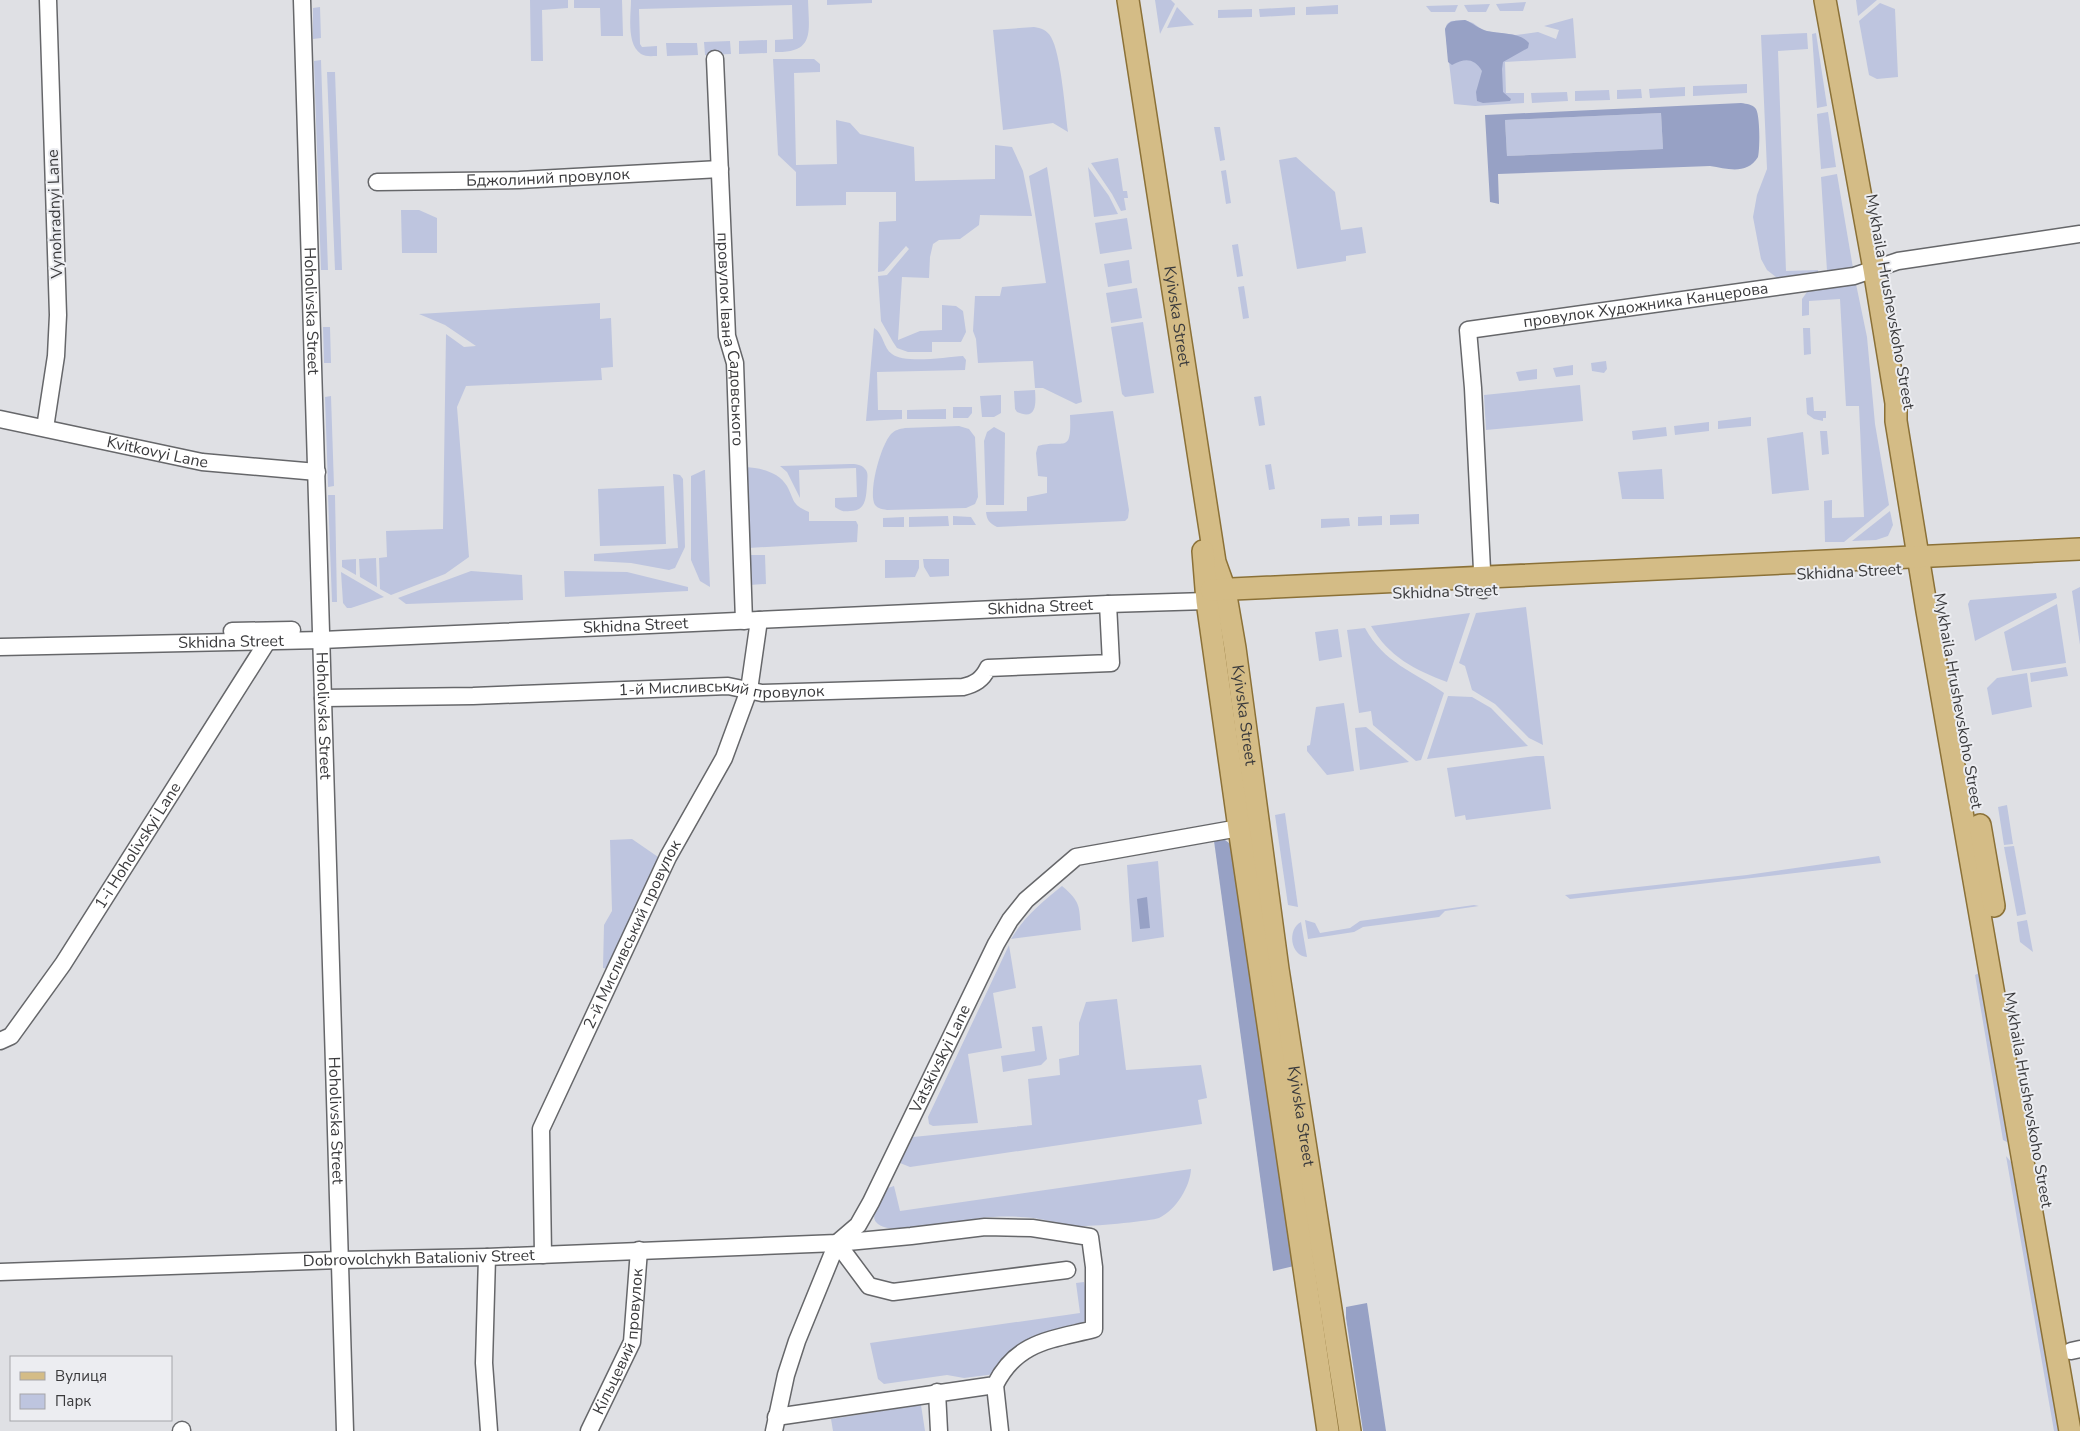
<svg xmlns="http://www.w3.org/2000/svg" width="2080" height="1431" viewBox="0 0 2080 1431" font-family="'Nunito Sans',sans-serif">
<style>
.green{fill:#bec5df}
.forest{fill:#97a1c5;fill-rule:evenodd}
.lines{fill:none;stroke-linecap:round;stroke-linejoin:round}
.minor-casing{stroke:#66676a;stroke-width:19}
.major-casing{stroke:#8b7137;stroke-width:24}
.minor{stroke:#fff;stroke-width:16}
.major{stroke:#d4bc86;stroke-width:21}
.labels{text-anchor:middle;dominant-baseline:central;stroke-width:4;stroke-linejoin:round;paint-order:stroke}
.street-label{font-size:16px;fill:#3a3a3c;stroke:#ecedf1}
</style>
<rect width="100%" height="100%" fill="#dfe0e4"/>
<!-- green -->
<g class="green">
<polygon points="530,0 568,0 568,8 542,10 543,61 531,61"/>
<polygon points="574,0 622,0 623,36 601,36 600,8 574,8"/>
<path d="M 631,0 L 808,0 C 809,32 815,53 775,52 L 775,40 L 793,39 L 792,5 L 639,9 L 640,44 L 642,47 L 657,46 L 657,56 C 652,56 646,57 641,54 C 626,44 631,15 631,0 Z"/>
<polygon points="827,0 872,0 872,3 827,5"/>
<polygon points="1155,0 1171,0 1175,4 1160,34"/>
<polygon points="1856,0 1877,0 1858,16"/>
<polygon points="1526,2 1523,11 1500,11 1496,4"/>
<polygon points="1880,3 1895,9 1898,77 1877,79 1869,75 1859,21"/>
<polygon points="1490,4 1486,12 1468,12 1464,5"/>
<polygon points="1338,5 1338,14 1306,15 1306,7"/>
<polygon points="1458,5 1455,12 1431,12 1426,6"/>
<polygon points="320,7 321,38 313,39 313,8"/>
<polygon points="1177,7 1194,25 1167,28"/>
<polygon points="1295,7 1295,15 1260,17 1259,9"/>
<polygon points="1252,9 1252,17 1218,18 1218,10"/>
<polygon points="1573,18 1576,58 1505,62 1506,93 1524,93 1524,103 1475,106 1454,104 1445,29 1447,24 1451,21 1465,20 1473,23 1484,31 1516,35 1538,32 1556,39 1559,30 1544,26"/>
<path d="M 1034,27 C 1041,28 1047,30 1051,37 C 1061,54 1065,110 1068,132 L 1053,123 L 1003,130 L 993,30 Z"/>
<polygon points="1807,33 1808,49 1778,51 1786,271 1818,270 1818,277 1781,281 1767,270 1761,259 1753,217 1757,195 1767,169 1761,35"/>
<polygon points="1816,33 1827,106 1817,108 1812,34"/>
<polygon points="767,40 767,53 739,54 739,41"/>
<polygon points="730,41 731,54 705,55 704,42"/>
<polygon points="666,43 697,43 698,55 667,56"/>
<polygon points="773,59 814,59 820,64 820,72 794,73 796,165 837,164 836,120 850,123 860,134 914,147 915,181 995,179 995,145 1012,147 1023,171 1032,216 980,215 979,225 960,239 939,240 933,244 930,257 929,278 902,277 898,340 920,331 942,330 942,305 956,306 963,311 966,332 961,342 932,342 932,352 908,352 897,348 893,342 881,321 878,276 887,275 909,249 906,246 884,271 878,272 879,222 896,221 896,192 846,192 846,205 796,206 796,172 778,155"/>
<polygon points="321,60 328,270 321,270 314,61"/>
<polygon points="327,72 335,72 342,270 335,270"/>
<polygon points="1747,84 1747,93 1693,96 1693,86"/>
<polygon points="1685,87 1685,96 1650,98 1649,89"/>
<polygon points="1641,89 1642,98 1617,99 1617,90"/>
<polygon points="1609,90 1610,100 1575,101 1575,91"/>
<polygon points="1567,92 1568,101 1532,103 1531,93"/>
<polygon points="1828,112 1836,167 1821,169 1817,114"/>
<polygon points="1661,113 1663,149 1507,156 1505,120"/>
<polygon points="1214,127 1220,127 1225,160 1220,161"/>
<polygon points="1296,157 1335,192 1341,230 1362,227 1366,253 1346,256 1346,261 1297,269 1279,160"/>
<polygon points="1118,158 1123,191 1127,191 1128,198 1124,198 1126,210 1121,211 1112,194 1091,163"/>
<polygon points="1047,167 1082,402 1076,404 1043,388 1035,388 1033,361 978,363 976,339 973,331 975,296 1000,296 1002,287 1046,283 1029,176"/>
<polygon points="1088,167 1109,196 1118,214 1094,217"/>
<polygon points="1226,170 1231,203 1226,204 1221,171"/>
<polygon points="1837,174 1853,268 1827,271 1821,177"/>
<polygon points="401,210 419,210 437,218 437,253 402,253"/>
<polygon points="1127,218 1132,249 1100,254 1095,223"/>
<polygon points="1238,244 1243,276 1237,277 1232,245"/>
<polygon points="1129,260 1132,283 1108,287 1104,264"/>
<polygon points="1856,284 1867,337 1875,424 1889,505 1844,542 1825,542 1824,501 1832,500 1832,518 1864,517 1859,406 1846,406 1840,299 1809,301 1809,315 1802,316 1802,299 1807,292"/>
<polygon points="1244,286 1249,318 1243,319 1238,287"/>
<polygon points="1137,288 1142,318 1111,323 1106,293"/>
<polygon points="600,303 600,319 611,318 613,367 601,368 602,380 466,386 457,407 469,557 445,574 391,595 380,589 379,558 387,557 386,531 443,529 446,334 464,347 476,346 445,325 419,314"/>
<polygon points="1143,322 1154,393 1125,397 1122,394 1111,327"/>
<polygon points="323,327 330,327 331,363 324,363"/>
<path d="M 874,328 C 884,334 883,348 892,354 C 905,364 946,357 963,356 L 966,360 L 965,370 L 877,372 L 878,410 L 902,410 L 902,419 L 866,421 Z"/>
<polygon points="1803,328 1810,328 1811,354 1804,355"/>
<polygon points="1606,361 1607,369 1604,373 1592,371 1591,363"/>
<polygon points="1573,365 1573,375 1556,377 1553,368"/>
<polygon points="1537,369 1537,379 1519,381 1516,372"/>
<polygon points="1580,385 1583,421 1486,430 1484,395"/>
<path d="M 1035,390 C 1036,403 1037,421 1017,412 L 1015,409 L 1014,391 Z"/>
<polygon points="1001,395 1001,413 994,417 982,417 980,396"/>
<polygon points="331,396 334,486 328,487 325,397"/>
<polygon points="1261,396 1265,425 1259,426 1254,397"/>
<polygon points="1813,397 1814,411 1826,411 1826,418 1823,418 1823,421 1814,419 1807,414 1806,398"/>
<polygon points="953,407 972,407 972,413 968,418 953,418"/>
<polygon points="946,409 946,419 907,419 907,410"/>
<path d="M 1113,411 L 1129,510 L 1128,518 L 1125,521 L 997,527 C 989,523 987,520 986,512 L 1027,511 L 1027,497 L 1047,493 L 1047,477 L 1038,476 L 1036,453 L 1038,446 C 1063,438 1072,457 1070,415 Z"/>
<polygon points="1751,417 1751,426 1718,429 1718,421"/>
<polygon points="1709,422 1709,431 1675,435 1674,426"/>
<path d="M 959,426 L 969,429 L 975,437 L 978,497 L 975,504 L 966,508 L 887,510 C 881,509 876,508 874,503 C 869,488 881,445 891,434 C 895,430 899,429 905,428 Z"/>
<polygon points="994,427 1005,433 1004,505 986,505 984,441 987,432"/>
<polygon points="1666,427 1667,436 1633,440 1632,431"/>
<polygon points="1820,431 1827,431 1829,454 1822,455"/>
<polygon points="1803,432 1809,490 1772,494 1767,438"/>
<path d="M 850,464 C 855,464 861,464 865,469 C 869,473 867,479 867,485 C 866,498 866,511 850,511 C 843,512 841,511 835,507 L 835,498 L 857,497 L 856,468 L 799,470 L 800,498 L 787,472 L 780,466 Z"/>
<polygon points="1271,464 1275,489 1269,490 1265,465"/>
<path d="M 746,467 C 761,468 779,472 787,486 C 795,501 791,504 809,512 L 809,521 L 856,521 L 858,525 L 857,542 L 748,548 Z"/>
<polygon points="1662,469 1664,499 1622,499 1618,472"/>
<polygon points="704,470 705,470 710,587 700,581 691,560 691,476"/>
<polygon points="673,474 680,475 683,479 685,547 675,568 669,570 631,563 594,561 594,554 678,548"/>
<polygon points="664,486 666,544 600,546 598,489"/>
<polygon points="328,495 335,495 337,602 332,602"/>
<polygon points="1890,511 1893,525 1888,536 1876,540 1852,541"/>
<polygon points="1419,514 1419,524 1390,525 1390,515"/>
<polygon points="948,516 949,526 909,527 909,517"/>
<polygon points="953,516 971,517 976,525 953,525"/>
<polygon points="1382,516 1382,525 1358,526 1358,517"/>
<polygon points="904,517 904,527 883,527 883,518"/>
<polygon points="1349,518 1350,526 1321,528 1321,519"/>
<polygon points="748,555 765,555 766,584 749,585"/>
<polygon points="376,558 377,587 360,577 359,559"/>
<polygon points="356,559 356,575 342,567 342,560"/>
<polygon points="923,559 949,559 949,576 930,577 924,567"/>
<polygon points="885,560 919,560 919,568 915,577 885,578"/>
<polygon points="471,571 522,575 523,600 406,604 398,598"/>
<polygon points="564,571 627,572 688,587 688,591 565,597"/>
<polygon points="341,572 384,597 351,608 347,608 343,603"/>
<polygon points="2080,587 2080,645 2072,591"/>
<polygon points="2056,593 2057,598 1975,641 1968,604 1970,600"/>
<polygon points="2057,604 2066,663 2012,671 2004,632"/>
<polygon points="1526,607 1543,745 1529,738 1495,704 1472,690 1465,666 1459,663 1476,613"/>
<path d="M 1470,613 L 1447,682 C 1415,670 1389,657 1371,626 Z"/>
<path d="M 1365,628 C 1384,663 1413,671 1444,693 L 1421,760 L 1416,761 L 1373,725 L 1371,711 L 1359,713 L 1347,630 Z"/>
<polygon points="1338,629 1342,657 1319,661 1315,632"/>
<polygon points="2066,667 2068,676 2031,682 2030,673"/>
<polygon points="2027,673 2032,707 1992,715 1987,688 1997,678"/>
<polygon points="1448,696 1472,697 1491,708 1528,746 1427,759"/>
<polygon points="1344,703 1354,771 1327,775 1307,751 1307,746 1310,745 1316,707"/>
<polygon points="1366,727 1409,762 1360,770 1355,728"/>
<polygon points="1536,756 1544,756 1551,809 1466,820 1465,815 1455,817 1447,768"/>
<polygon points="2007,805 2013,844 2004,845 1998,807"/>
<polygon points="1285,813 1298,907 1288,905 1275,815"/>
<polygon points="632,839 661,859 610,969 603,968 604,925 612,911 610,840"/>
<polygon points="2014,846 2026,914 2017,916 2004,847"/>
<polygon points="1879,856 1881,863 1570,899 1565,895 1747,875"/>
<polygon points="1158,861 1164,937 1132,942 1127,865"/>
<path d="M 1062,886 C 1081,902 1079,906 1081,930 L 1011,939 C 1024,917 1042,902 1062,886 Z"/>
<polygon points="1474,905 1479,906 1445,911 1439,917 1363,927 1354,932 1308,939 1305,920 1315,923 1320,933 1350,928 1360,921"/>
<polygon points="2027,920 2033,952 2020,942 2017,922"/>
<path d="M 1301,922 L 1307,957 C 1290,956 1287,929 1301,922 Z"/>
<polygon points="1009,945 1016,988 993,993 1002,1048 968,1054 978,1123 933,1126 929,1124 928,1117"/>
<polygon points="1979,973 2009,1143 2003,1140 1975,975"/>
<polygon points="1117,999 1126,1070 1201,1065 1207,1098 1198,1100 1202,1124 910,1167 900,1163 913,1137 1032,1125 1028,1079 1060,1075 1059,1059 1079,1055 1079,1023 1086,1002"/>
<polygon points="1042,1026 1047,1059 1041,1065 1003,1072 1001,1056 1035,1051 1032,1027"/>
<polygon points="2006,1156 2011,1162 2059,1431 2054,1431"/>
<path d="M 1191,1169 C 1190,1187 1176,1210 1159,1218 C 1151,1221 1089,1227 1079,1226 C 1064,1226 1049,1220 1034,1218 C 1017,1216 997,1216 980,1218 C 960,1222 890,1239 876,1222 C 869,1214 884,1196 888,1188 L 894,1186 L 900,1211 Z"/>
<polygon points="1084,1282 1089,1308 1086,1320 1025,1361 1003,1373 964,1378 947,1375 884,1384 878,1379 870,1343 1080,1313 1076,1283"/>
<polygon points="921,1405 925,1431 833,1431 831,1419"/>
</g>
<!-- forest -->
<g class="forest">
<path d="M 1465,20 C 1473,23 1479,29 1487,31 C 1500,34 1520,32 1529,43 L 1528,48 L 1503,62 L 1502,69 L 1503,92 L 1511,99 L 1510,101 L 1483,103 L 1477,101 L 1476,92 L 1482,71 C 1474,58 1465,58 1452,65 L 1448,62 L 1445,29 C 1449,19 1456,21 1465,20 Z"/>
<path d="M 1741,103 C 1747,104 1752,104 1756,109 C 1760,116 1760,148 1758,157 C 1747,175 1728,169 1710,166 L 1498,174 L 1499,204 L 1490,202 L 1485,115 ZM 1661,113 L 1663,149 L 1507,156 L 1505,120 Z"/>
<polygon points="1225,840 1233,846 1294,1266 1273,1271 1214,841"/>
<polygon points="1147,897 1150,928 1140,929 1137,899"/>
<polygon points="1367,1303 1386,1431 1363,1431 1346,1318 1346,1307"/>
</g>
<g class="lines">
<defs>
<g id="minor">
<path id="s1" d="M 302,0 L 345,1431"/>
<path id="s2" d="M 715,59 L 727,336 L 735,363 L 744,621"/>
<path id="s3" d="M 377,182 L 519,180 L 720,169"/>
<path id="s4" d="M 0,419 L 202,462 L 317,472"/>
<polyline points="45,428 56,356 58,315 48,0"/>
<path id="s5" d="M 1483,590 L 1473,388 L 1468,330 L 1854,276 L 1898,261 L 2080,234"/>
<polyline points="232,631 292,630"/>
<path id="s6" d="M 0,647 L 322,640 L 1108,604 L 1207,601"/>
<path id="s7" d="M 323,698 L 473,696 L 728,686 L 762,693 L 963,687 C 975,684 982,680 988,668 L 1111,663 L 1108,604"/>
<path id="s8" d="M 0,1041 L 11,1036 L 63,964 L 267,642"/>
<polyline points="837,1243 869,1286 893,1292 1067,1270"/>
<path id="s9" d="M 543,1255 L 541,1129 L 668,857 L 724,758 L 749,690 L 759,620"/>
<polyline points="487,1257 484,1363 489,1431"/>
<path id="s10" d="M 0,1272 L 340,1260 L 487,1257 L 837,1243 L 911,1236 L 985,1227 L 1032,1228 L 1090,1237 L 1094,1267 L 1094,1329 C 1051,1340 1017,1341 995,1385 L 776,1417"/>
<polyline points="2071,1351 2080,1349"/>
<polyline points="995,1385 1000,1431"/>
<polyline points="937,1392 939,1431"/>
<polyline points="181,1431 182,1430"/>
<path id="s11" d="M 589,1431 L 632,1342 L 639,1250"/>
<path id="s12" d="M 774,1431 L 786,1375 L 797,1341 L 837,1243 L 858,1225 L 871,1202 L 996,944 L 1010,920 L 1026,900 L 1076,857 L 1239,828"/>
</g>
<g id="major">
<path id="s13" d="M 1128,0 L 1215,562 L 1225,590 L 1235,648 L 1278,969 L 1350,1431"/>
<polyline points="1825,0 1874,269 1896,403 1896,421 1927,611 2070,1431"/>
<polyline points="1203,551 1207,601 1239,828 1328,1431"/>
<polyline points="1211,590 2080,549"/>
<polyline points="1980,825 1994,906"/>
</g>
</defs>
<!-- minor casing -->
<use href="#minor" class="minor-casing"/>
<!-- major casing -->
<use href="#major" class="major-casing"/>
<!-- minor -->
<use href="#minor" class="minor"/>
<!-- major -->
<use href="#major" class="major"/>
</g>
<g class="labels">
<!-- street labels -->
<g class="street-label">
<text stroke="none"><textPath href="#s3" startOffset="171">Бджолиний провулок</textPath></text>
<text transform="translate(55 214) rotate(-92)">Vynohradnyi Lane</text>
<text transform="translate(1890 302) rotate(80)">Mykhaila Hrushevskoho Street</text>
<text stroke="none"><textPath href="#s5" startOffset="440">провулок Художника Канцерова</textPath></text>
<text stroke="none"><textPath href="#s1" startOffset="311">Hoholivska Street</textPath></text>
<text stroke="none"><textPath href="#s13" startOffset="320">Kyivska Street</textPath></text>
<text stroke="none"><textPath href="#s2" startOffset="281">провулок Івана Садовського</textPath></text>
<text stroke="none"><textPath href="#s4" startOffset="161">Kvitkovyi Lane</textPath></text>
<text transform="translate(1849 572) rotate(-3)">Skhidna Street</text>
<text transform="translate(1445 592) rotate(-2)">Skhidna Street</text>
<text stroke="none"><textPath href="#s6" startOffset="1041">Skhidna Street</textPath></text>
<text stroke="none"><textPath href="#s6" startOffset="636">Skhidna Street</textPath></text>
<text stroke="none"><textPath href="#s6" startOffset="231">Skhidna Street</textPath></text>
<text stroke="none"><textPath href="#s7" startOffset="399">1-й Мисливський провулок</textPath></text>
<text transform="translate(1958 701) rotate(80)">Mykhaila Hrushevskoho Street</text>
<text stroke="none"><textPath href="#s1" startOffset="716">Hoholivska Street</textPath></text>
<text stroke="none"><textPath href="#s13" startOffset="725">Kyivska Street</textPath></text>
<text stroke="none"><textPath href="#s8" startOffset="241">1-i Hoholivskyi Lane</textPath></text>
<text stroke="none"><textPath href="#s9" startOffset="341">2-й Мисливський провулок</textPath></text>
<text stroke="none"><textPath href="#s12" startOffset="412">Vatskivskyi Lane</textPath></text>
<text transform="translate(2028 1100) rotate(80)">Mykhaila Hrushevskoho Street</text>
<text stroke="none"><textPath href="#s13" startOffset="1130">Kyivska Street</textPath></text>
<text stroke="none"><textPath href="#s1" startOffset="1121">Hoholivska Street</textPath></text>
<text stroke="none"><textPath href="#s10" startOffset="419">Dobrovolchykh Batalioniv Street</textPath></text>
<text stroke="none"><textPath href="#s11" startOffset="96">Кільцевий провулок</textPath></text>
</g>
</g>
<!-- legend -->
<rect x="10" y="1356" width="162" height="65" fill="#ecedf1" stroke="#a5a5a9"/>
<rect x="20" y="1372" width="25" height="8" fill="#d4bc86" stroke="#a5a5a9"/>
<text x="55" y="1381" font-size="15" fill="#3a3a3c">Вулиця</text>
<rect x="20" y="1394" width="25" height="15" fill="#bec5df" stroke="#a5a5a9"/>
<text x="55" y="1406" font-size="15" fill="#3a3a3c">Парк</text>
</svg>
